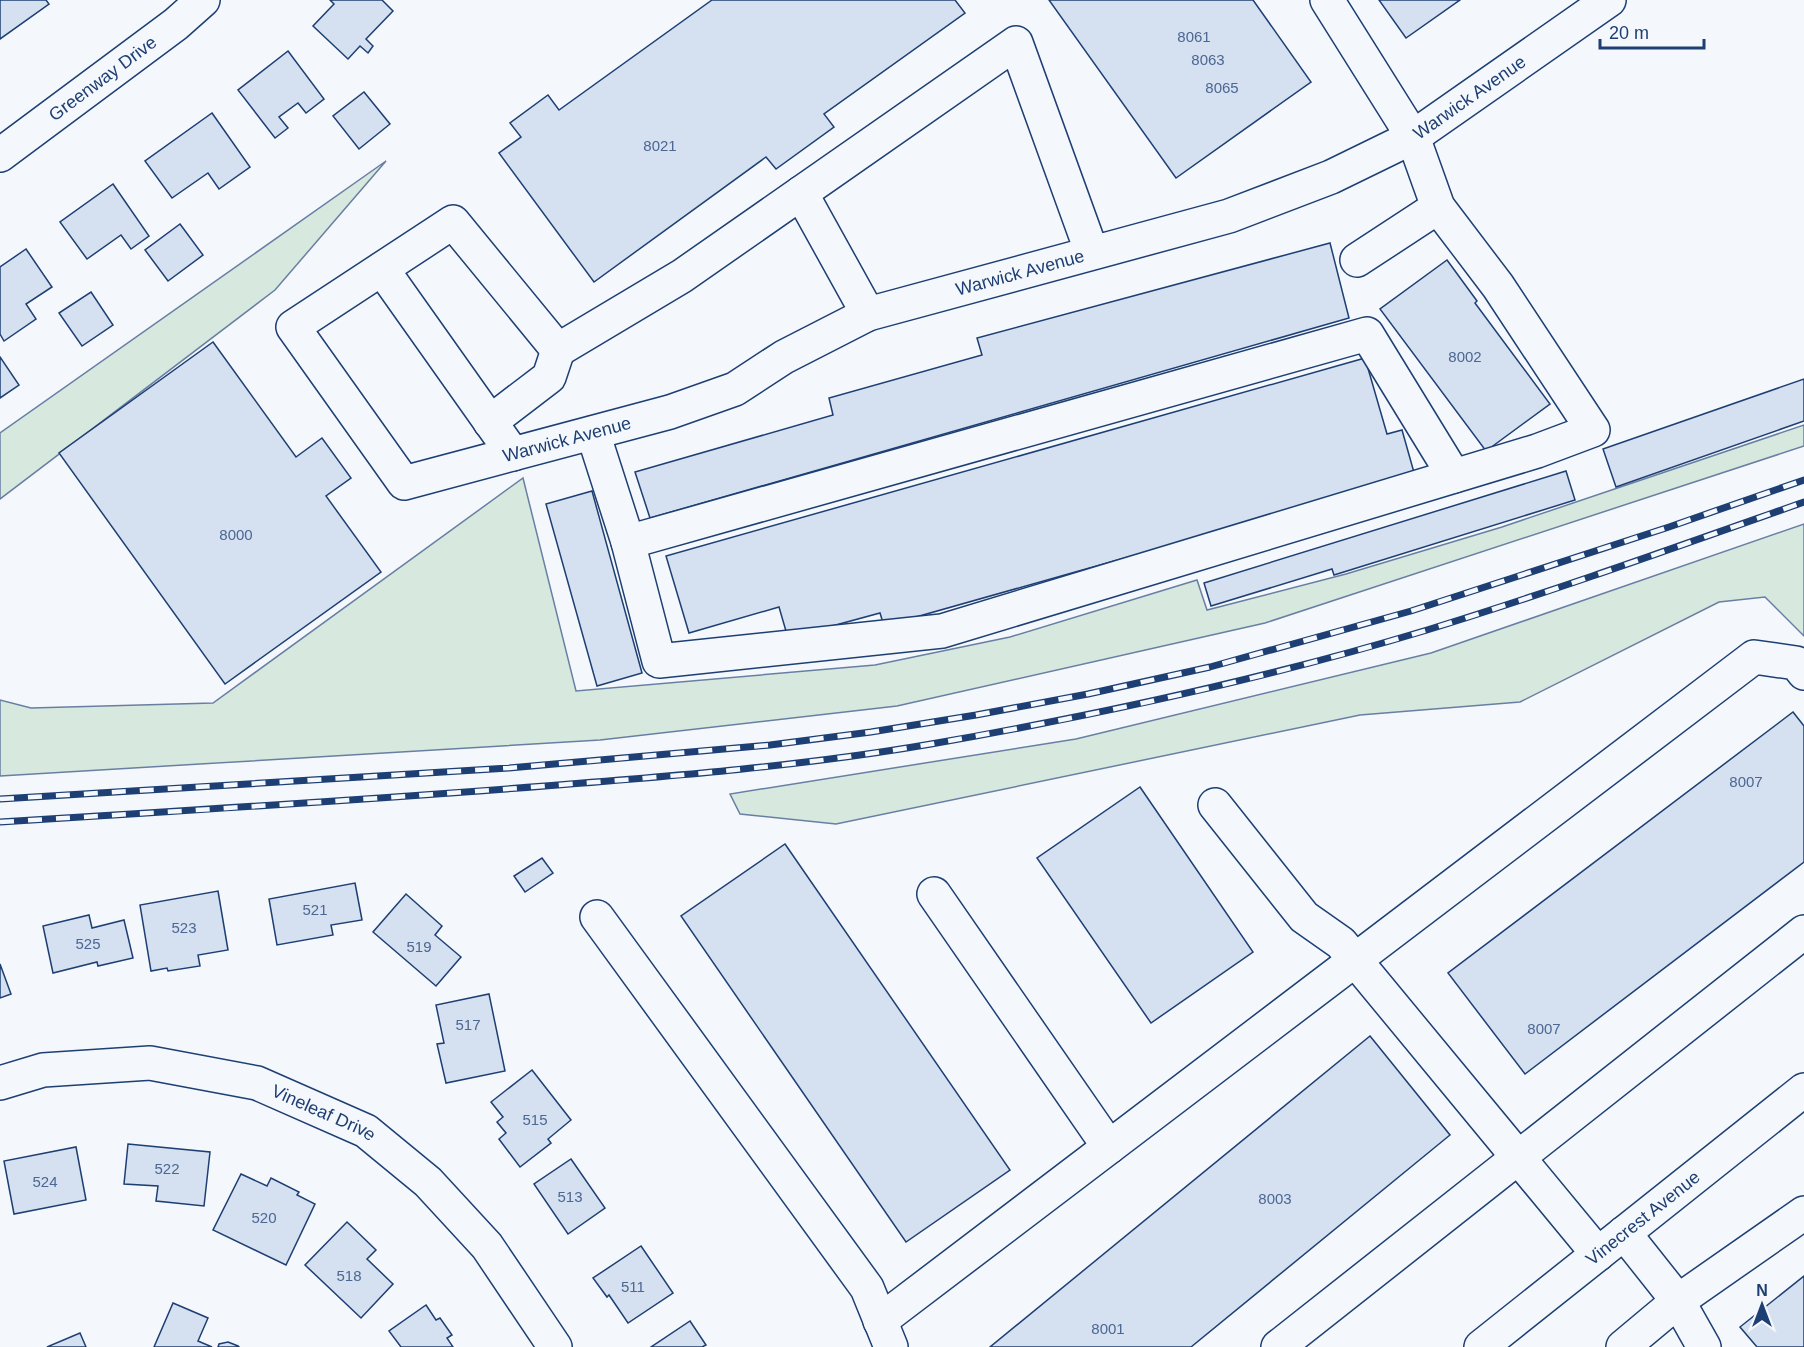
<svg xmlns="http://www.w3.org/2000/svg" width="1804" height="1347" viewBox="0 0 1804 1347" font-family="Helvetica,sans-serif">
<style>
.green{fill:#d7e8df;stroke:#687fa3;stroke-width:1.5}
.building{fill:#d5e0f0;stroke:#1d3f73;stroke-width:1.5}
.lines{fill:none;stroke-linecap:round;stroke-linejoin:round}
.minor-casing{stroke:#1d3f73;stroke-width:36}
.minor{stroke:#f4f7fb;stroke-width:33}
.rail-casing{stroke:#1d3f73;stroke-width:7}
.rail{stroke:#f4f7fb;stroke-width:4.5;stroke-dasharray:14;stroke-linecap:butt}
.labels{text-anchor:middle;dominant-baseline:central;stroke-width:4.5;stroke-linejoin:round;paint-order:stroke}
.number-label{font-size:15px;fill:#4b6792}
.street-label{font-size:18px;fill:#1d3f73;stroke:#f4f7fb}
</style>
<rect width="100%" height="100%" fill="#f4f7fb"/>
<!-- green -->
<g class="green">
<polygon points="386,161 275,290 0,499 0,433"/>
<polygon points="1804,425 1804,446 1265,623 897,706 600,740 0,776 0,700 31,708 213,703 523,478 576,691 875,665 1010,637 1197,580 1207,610 1346,574 1502,527"/>
<polygon points="1804,524 1804,636 1765,597 1719,602 1520,702 1360,715 836,824 740,814 730,794 1076,739 1431,653"/>
</g>
<!-- building -->
<g class="building">
<polygon points="0,0 46,0 49,4 0,39"/>
<polygon points="330,0 382,0 393,11 366,39 373,46 368,53 360,46 348,59 313,26 334,4"/>
<polygon points="712,0 955,0 965,13 824,114 834,127 776,169 766,157 594,282 499,153 521,137 510,123 548,95 559,110"/>
<polygon points="1049,0 1253,0 1311,82 1176,178"/>
<polygon points="1379,0 1460,0 1406,38"/>
<polygon points="288,51 324,99 306,113 298,103 279,117 288,128 275,138 238,90"/>
<polygon points="364,92 390,124 359,149 333,116"/>
<polygon points="212,113 250,167 219,189 208,173 172,198 145,161"/>
<polygon points="113,184 149,236 131,249 121,235 87,259 60,222"/>
<polygon points="180,224 203,255 168,281 145,250"/>
<polygon points="1330,243 1349,318 650,518 635,472 833,415 829,398 982,355 977,338"/>
<polygon points="26,249 52,287 26,304 36,319 4,341 0,334 0,267"/>
<polygon points="1447,260 1477,301 1475,303 1550,404 1486,451 1380,309"/>
<polygon points="91,292 113,325 82,346 59,313"/>
<polygon points="213,342 296,457 322,438 351,478 326,496 381,572 225,684 59,453"/>
<polygon points="0,357 19,385 0,398"/>
<polygon points="1365,358 1387,434 1402,430 1415,476 884,626 880,613 788,638 779,607 689,633 666,556"/>
<polygon points="1804,379 1804,421 1616,487 1603,449"/>
<polygon points="1566,471 1575,500 1334,575 1332,569 1211,606 1204,583"/>
<polygon points="592,491 642,673 597,686 546,504"/>
<polygon points="1793,712 1804,726 1804,862 1525,1074 1448,973"/>
<polygon points="1140,787 1253,952 1151,1023 1037,858"/>
<polygon points="785,844 1010,1170 906,1242 681,916"/>
<polygon points="542,858 553,873 525,892 514,876"/>
<polygon points="355,883 362,920 331,925 333,935 277,945 269,899"/>
<polygon points="218,891 228,950 198,955 200,966 168,971 167,968 151,971 140,905"/>
<polygon points="406,894 442,926 435,935 461,957 436,986 373,932"/>
<polygon points="89,915 92,928 124,920 133,958 98,966 97,962 53,973 43,926"/>
<polygon points="0,964 11,994 0,998"/>
<polygon points="489,994 505,1071 446,1083 437,1044 444,1043 436,1005"/>
<polygon points="1370,1036 1450,1135 1191,1347 990,1347"/>
<polygon points="532,1070 571,1120 548,1139 551,1143 520,1167 499,1139 506,1133 497,1122 503,1117 491,1102"/>
<polygon points="128,1144 210,1152 204,1206 156,1201 158,1186 124,1184"/>
<polygon points="76,1147 86,1200 14,1214 4,1161"/>
<polygon points="571,1159 605,1208 568,1234 534,1184"/>
<polygon points="241,1174 267,1186 271,1178 299,1192 297,1195 315,1204 286,1265 213,1230"/>
<polygon points="347,1222 376,1250 367,1259 393,1284 361,1318 305,1265"/>
<polygon points="641,1246 673,1293 628,1323 609,1295 607,1297 593,1278"/>
<polygon points="1804,1276 1804,1347 1757,1347 1740,1327"/>
<polygon points="173,1303 208,1318 198,1341 212,1347 154,1347"/>
<polygon points="426,1305 436,1320 440,1318 452,1335 447,1338 453,1347 401,1347 389,1331"/>
<polygon points="690,1321 706,1345 702,1347 651,1347"/>
<polygon points="80,1333 86,1347 47,1347"/>
<polygon points="228,1342 238,1346 239,1347 218,1347 219,1344"/>
</g>
<g class="lines">
<defs>
<g id="minor">
<path id="s1" d="M 0,155 L 176,24 L 203,0"/>
<polyline points="801,193 868,314"/>
<path id="s2" d="M 1092,253 L 1016,43 L 682,276 L 558,350 L 453,222 L 293,327 L 404,483 L 670,412 L 735,389 L 784,357 L 868,314 L 1229,216 L 1331,177 L 1413,137 L 1609,0"/>
<polyline points="1357,260 1438,207"/>
<polyline points="382,269 513,454"/>
<polyline points="490,422 549,377 558,350"/>
<polyline points="593,433 628,542 659,661 942,631 1537,451 1593,430 1498,286 1438,207 1413,137 1327,0"/>
<polyline points="628,542 1367,334 1454,476"/>
<polyline points="1215,805 1304,917 1341,943 1598,1254"/>
<polyline points="934,894 1109,1147"/>
<polyline points="597,917 867,1288 891,1347"/>
<path id="s3" d="M 0,1083 L 43,1070 L 150,1063 L 257,1083 L 366,1131 L 428,1182 L 487,1246 L 555,1347"/>
<polyline points="1624,1233 1678,1301 1804,1213"/>
<polyline points="880,1321 1754,657 1796,663 1804,673"/>
<polyline points="1278,1347 1804,932"/>
<path id="s4" d="M 1481,1347 L 1804,1090"/>
<polyline points="1623,1347 1678,1301 1704,1347"/>
</g>
</defs>
<!-- minor casing -->
<use href="#minor" class="minor-casing"/>
<!-- minor -->
<use href="#minor" class="minor"/>
<defs>
<g id="rail">
<polyline points="0,799 509,768 770,745 871,732 976,715 1088,694 1210,667 1411,611 1669,527 1804,480"/>
<path d="M 0,822 C 182,811 363,800 545,786 C 674,776 803,766 931,744 C 1098,715 1265,679 1427,630 C 1554,591 1679,546 1804,502"/>
</g>
</defs>
<!-- rail casing -->
<use href="#rail" class="rail-casing"/>
<!-- rail -->
<use href="#rail" class="rail"/>
</g>
<g class="labels">
<!-- number labels -->
<g class="number-label">
<text x="1194" y="36">8061</text>
<text x="1208" y="59">8063</text>
<text x="1222" y="87">8065</text>
<text x="660" y="145">8021</text>
<text x="1465" y="356">8002</text>
<text x="236" y="534">8000</text>
<text x="1746" y="781">8007</text>
<text x="315" y="909">521</text>
<text x="184" y="927">523</text>
<text x="88" y="943">525</text>
<text x="419" y="946">519</text>
<text x="468" y="1024">517</text>
<text x="1544" y="1028">8007</text>
<text x="535" y="1119">515</text>
<text x="167" y="1168">522</text>
<text x="45" y="1181">524</text>
<text x="570" y="1196">513</text>
<text x="1275" y="1198">8003</text>
<text x="264" y="1217">520</text>
<text x="349" y="1275">518</text>
<text x="633" y="1286">511</text>
<text x="1108" y="1328">8001</text>
</g>
<!-- street labels -->
<g class="street-label">
<text stroke="none"><textPath href="#s1" startOffset="128">Greenway Drive</textPath></text>
<text stroke="none"><textPath href="#s2" startOffset="2464">Warwick Avenue</textPath></text>
<text stroke="none"><textPath href="#s2" startOffset="1978">Warwick Avenue</textPath></text>
<text stroke="none"><textPath href="#s2" startOffset="1492">Warwick Avenue</textPath></text>
<text stroke="none"><textPath href="#s3" startOffset="334">Vineleaf Drive</textPath></text>
<text stroke="none"><textPath href="#s4" startOffset="207">Vinecrest Avenue</textPath></text>
</g>
</g>
<!-- north arrow -->
<g transform="translate(1762 1305)" stroke="#f4f7fb" stroke-width="4.5" paint-order="stroke">
<path d="M0-4.5L10 22L0 15L-10 22Z" fill="#1d3f73"/>
<text y="-9" font-size="16" font-weight="bold" text-anchor="middle" fill="#1d3f73">N</text>
</g>
<!-- scale -->
<path d="M1600 39v9h104v-9" fill="none" stroke="#1d3f73" stroke-width="3"/>
<text x="1609" y="39" font-size="18" fill="#1d3f73" stroke="#f4f7fb" stroke-width="4.5" paint-order="stroke">20 m</text>
</svg>
